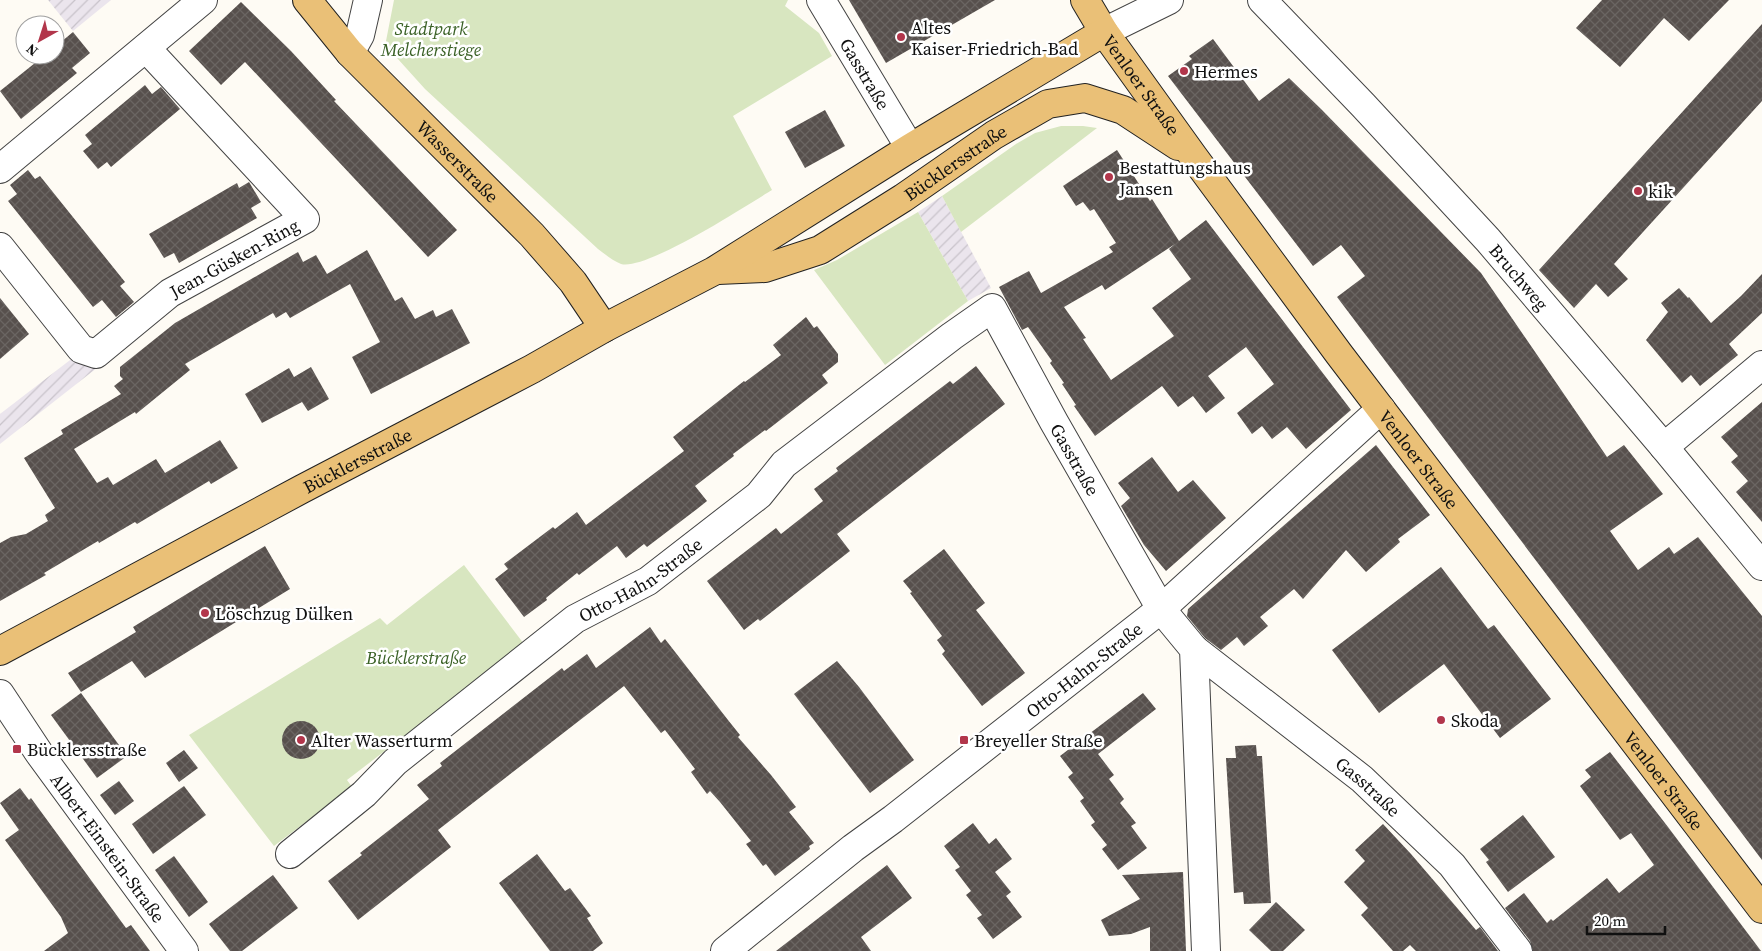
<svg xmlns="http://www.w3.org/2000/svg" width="1762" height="951" viewBox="0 0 1762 951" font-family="'Source Serif 4',serif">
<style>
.industrial{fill:url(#industrial-furrows)}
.grass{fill:#d8e6c0}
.building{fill:url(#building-cross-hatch);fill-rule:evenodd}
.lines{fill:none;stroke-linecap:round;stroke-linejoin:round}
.minor-casing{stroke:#434343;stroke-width:30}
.major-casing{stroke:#212121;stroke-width:30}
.minor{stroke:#fff;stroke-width:28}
.major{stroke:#eac077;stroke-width:28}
.poi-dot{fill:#b2364b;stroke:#fff;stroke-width:2}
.labels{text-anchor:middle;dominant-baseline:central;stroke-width:5;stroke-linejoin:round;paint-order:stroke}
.poi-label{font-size:18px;fill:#101010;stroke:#fff;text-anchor:start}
.park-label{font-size:18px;font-style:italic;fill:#3a6126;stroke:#fff}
.street-label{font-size:18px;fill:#101010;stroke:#fff}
</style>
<defs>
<pattern id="industrial-furrows" width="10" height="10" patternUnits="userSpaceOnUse" patternTransform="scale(1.25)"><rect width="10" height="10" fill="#ebe5ed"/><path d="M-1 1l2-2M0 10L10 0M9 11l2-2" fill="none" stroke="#c8c3ca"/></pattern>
<pattern id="building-cross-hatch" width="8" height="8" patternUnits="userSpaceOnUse" patternTransform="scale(1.25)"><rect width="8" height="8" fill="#57504d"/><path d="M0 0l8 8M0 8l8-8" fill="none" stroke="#6a6562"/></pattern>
</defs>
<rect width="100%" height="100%" fill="#fefbf4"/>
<!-- industrial -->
<g class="industrial">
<polygon points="48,0 111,0 73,31"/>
<polygon points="942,196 991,288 968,301 918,212"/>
<polygon points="74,357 107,360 0,444 0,414"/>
</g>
<!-- grass -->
<g class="grass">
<path d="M 394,0 L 788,0 L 785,6 L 819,33 L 832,56 L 733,116 L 772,190 C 747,205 646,271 621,264 C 613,261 605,254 598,249 L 425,89 L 388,48 L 386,41 Z"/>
<polygon points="1061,126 1083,126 1097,128 961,232 942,196 1016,144 1035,133"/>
<polygon points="918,212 968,301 885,365 814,270 837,260"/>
<polygon points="464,565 524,644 347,780 352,787 274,846 189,735 380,618 387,625"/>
</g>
<!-- building -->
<g class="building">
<polygon points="849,0 995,0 886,63"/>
<polygon points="1602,0 1729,0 1689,41 1664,18 1620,67 1576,28"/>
<polygon points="241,2 291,51 336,100 334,101 457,230 428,257 245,62 221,85 189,51"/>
<polygon points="1762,24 1762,101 1614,264 1628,279 1608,297 1596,284 1574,308 1539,270"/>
<polygon points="73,32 90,53 72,68 77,73 21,119 0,91 45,55 55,55 55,47"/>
<polygon points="1213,39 1259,101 1289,78 1322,110 1481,273 1607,457 1624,445 1663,494 1610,531 1638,570 1669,547 1674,554 1698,537 1762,616 1762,860 1337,297 1365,276 1341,245 1313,266 1168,76 1192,59 1189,56"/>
<polygon points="145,85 152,94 161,87 180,109 111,167 107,162 98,169 83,151 92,144 85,135"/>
<polygon points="825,110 845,146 805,168 785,132"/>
<path d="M 1117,150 L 1150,201 L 1152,199 L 1179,241 L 1206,220 L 1351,410 L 1306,449 L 1287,427 L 1272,439 L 1262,426 L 1252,434 L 1237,413 L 1274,384 L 1246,347 L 1208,376 L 1225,398 L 1206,413 L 1193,396 L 1178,407 L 1162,386 L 1095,436 L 1074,406 L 1076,405 L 1062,384 L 1064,383 L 1050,363 L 1052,361 L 1028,327 L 1022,330 L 999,287 L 1029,271 L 1041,293 L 1113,252 L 1109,247 L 1116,243 L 1094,209 L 1090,211 L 1083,202 L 1076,206 L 1063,186 ZM 1175,244 L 1169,249 L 1191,279 L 1152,308 L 1174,336 L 1111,380 L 1083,339 L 1086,338 L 1064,307 L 1102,285 L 1105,290 Z"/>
<polygon points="28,170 35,179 40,176 125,282 120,286 134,302 116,317 102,300 93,307 8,201 17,194 10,185"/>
<polygon points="249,182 261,202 251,208 257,218 179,263 174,253 164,258 149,234 237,183 239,188"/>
<polygon points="367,250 395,301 402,297 415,319 433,310 436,317 452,309 470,343 371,394 352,357 380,342 350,284 290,318 286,312 276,318 273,313 185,364 190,370 136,414 135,412 74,449 97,483 108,477 113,485 156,459 165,473 220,440 238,468 211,484 209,481 137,524 135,522 99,543 98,541 44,573 46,575 0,601 0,543 11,537 26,534 48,521 45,515 55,508 24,458 63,434 61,430 121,394 114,386 123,379 120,376 120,367 175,323 298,252 303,262 316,255 327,274"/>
<polygon points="1762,274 1762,313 1729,344 1738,355 1700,386 1691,375 1682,383 1646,340 1668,312 1661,303 1679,288 1688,298 1689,297 1711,323 1741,296"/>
<polygon points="0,298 29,334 0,359"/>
<polygon points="806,317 814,328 817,326 838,354 838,362 822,375 828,383 766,431 765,430 733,454 734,456 695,486 707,501 697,509 647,547 644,544 626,558 617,546 579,575 577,573 546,598 547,600 524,617 495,579 508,569 504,564 553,527 555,529 577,512 586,525 684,451 673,437 744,381 745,382 781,355 773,345"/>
<polygon points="976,366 1005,404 837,534 850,551 760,621 758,619 744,630 707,581 776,528 781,534 823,501 814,489 838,471 836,468 950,381 953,384"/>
<polygon points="311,367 329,399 308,411 302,402 262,423 245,394 289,368 294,377"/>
<polygon points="1762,402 1762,522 1736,492 1748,481 1731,462 1738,456 1721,437"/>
<polygon points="1376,445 1430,515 1398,539 1400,542 1366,572 1346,550 1303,599 1294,589 1260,617 1268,626 1244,646 1237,637 1221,650 1205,638 1187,616 1188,609"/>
<polygon points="1152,457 1178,492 1193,480 1226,518 1166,571 1144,545 1121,506 1130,498 1118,483"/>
<polygon points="265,546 290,589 145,678 132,661 81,692 68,673 136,632 133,627"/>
<polygon points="944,549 985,603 976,610 1025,673 982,706 942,654 945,651 937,640 942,636 910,593 912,592 903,581"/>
<polygon points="1441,567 1488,629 1494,625 1551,699 1500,738 1444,664 1379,713 1332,650"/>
<polygon points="650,627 661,643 665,639 728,720 740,735 738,737 771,775 796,807 789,812 814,843 809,846 810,849 775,876 766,864 763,866 746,844 751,841 720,802 710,791 707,794 691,772 695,769 665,730 661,733 624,686 438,830 451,847 358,920 328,881 362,855 360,853 429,799 417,785 442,766 440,763 562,668 564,671 587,654 596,668"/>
<polygon points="837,661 859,687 914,760 870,793 794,694"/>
<polygon points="81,693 127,756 97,778 51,715"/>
<polygon points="1143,693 1156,709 1098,754 1114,775 1109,779 1124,799 1120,803 1136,823 1131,826 1147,848 1118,870 1102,849 1107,845 1091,825 1095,822 1080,801 1084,798 1068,777 1073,773 1060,756"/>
<circle cx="301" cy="740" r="19"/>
<polygon points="1256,745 1257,756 1262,756 1271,903 1244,904 1243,892 1234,893 1226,758 1236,758 1235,746"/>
<polygon points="184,750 198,768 179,782 166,763"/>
<polygon points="1610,752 1668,827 1761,951 1533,951 1530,941 1505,908 1524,893 1547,923 1551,919 1553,921 1607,878 1619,893 1654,865 1631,833 1620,840 1580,786 1591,777 1585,770"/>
<polygon points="119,781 134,801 115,815 100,795"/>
<polygon points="184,786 206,815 153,854 132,824"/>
<polygon points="20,788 29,800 31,798 126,928 131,925 150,951 44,951 68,933 61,917 5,840 19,830 0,803"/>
<polygon points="1523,815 1555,857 1508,892 1486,862 1489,860 1480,849"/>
<polygon points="973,823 989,844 996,838 1012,859 995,872 1011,892 1006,896 1022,917 993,939 977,918 982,915 966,895 971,891 955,870 960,867 944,846"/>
<polygon points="1383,824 1411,854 1476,930 1480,927 1498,951 1416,951 1410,945 1403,951 1393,951 1361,915 1368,908 1344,882 1365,861 1355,850"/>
<polygon points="537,854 565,891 570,888 591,916 587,918 603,943 593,951 550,951 499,883"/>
<polygon points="174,856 208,902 189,917 155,870"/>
<polygon points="887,865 912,898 861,937 871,951 776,951"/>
<polygon points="1183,872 1186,951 1150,951 1150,927 1131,934 1109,936 1101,920 1140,899 1122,875"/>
<polygon points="273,875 298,908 242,951 230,951 209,924"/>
<polygon points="1276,902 1305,930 1283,951 1271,951 1249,930"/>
</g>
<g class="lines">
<defs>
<g id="minor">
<path id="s1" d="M 821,0 L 910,148"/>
<path id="s2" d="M 1262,0 L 1363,105 L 1488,240 L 1664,447 L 1762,566"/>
<polyline points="1104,32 1169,0"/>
<polyline points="350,53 360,35 368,0"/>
<polyline points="0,169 203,0"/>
<path id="s3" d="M 0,247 L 81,349 L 96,354 L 170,293 L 305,219 L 146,48"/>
<polyline points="1664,447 1762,365"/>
<path id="s4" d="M 1194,649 L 1362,779 L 1452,865 L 1518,951"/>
<path id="s5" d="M 0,694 L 39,753 L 184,951"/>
<path id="s6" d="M 290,854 L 364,794 L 395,762 L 575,619 L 648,581 L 759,495 L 784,464 L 952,336 L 992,308 L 1054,422 L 1161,609 L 1194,649 L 1206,951"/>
<path id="s7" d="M 725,951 L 853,848 L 893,819 L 1161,609 L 1381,409"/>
</g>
<g id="major">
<path id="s8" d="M 307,0 L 350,53 L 532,235 L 573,282 L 604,328"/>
<path id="s9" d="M 1085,0 L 1104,32 L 1193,156 L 1339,354 L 1762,909"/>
<path id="s10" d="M 718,270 L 765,268 L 820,250 L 903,198 L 994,135 L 1048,104 L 1085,98 L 1123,110 L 1178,146"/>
<path id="s11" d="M 0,651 L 302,489 L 532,369 L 604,328 L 714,271 L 910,148 L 1104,32"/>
</g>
</defs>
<!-- minor casing -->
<use href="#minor" class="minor-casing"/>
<!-- major casing -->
<use href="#major" class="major-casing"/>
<!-- minor -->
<use href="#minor" class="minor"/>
<!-- major -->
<use href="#major" class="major"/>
</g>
<!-- markers -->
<g class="poi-dot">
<circle cx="901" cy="37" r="5"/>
<circle cx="1184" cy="71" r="5"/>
<circle cx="1109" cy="177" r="5"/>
<circle cx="1638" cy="191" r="5"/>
<circle cx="205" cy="613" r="5"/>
<circle cx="1441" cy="720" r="5"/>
<circle cx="301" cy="740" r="5"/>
<rect x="959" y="735" width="10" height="10" rx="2.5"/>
<rect x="12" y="744" width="10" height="10" rx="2.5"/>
</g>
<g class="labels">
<!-- poi labels -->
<g class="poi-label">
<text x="911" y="27">Altes<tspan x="911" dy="21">Kaiser-Friedrich-Bad</tspan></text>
<text x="1194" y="71">Hermes</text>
<text x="1119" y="167">Bestattungshaus<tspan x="1119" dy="21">Jansen</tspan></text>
<text x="1648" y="191">kik</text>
<text x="215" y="613">Löschzug Dülken</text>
<text x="1451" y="720">Skoda</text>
<text x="311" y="740">Alter Wasserturm</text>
<text x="974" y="740">Breyeller Straße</text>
<text x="27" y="749">Bücklersstraße</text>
</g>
<!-- park labels -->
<g class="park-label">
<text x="431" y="28">Stadtpark<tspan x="431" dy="21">Melcherstiege</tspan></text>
<text x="416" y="657">Bücklerstraße</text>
</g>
<!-- street labels -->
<g class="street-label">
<text stroke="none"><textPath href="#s1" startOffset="86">Gasstraße</textPath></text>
<text stroke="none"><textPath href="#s9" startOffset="102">Venloer Straße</textPath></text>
<text stroke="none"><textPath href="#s8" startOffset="221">Wasserstraße</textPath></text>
<text stroke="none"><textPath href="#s10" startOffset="266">Bücklersstraße</textPath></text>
<text stroke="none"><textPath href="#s3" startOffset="315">Jean-Güsken-Ring</textPath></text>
<text stroke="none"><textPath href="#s2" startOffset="378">Bruchweg</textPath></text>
<text stroke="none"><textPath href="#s9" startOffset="568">Venloer Straße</textPath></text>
<text stroke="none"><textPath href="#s11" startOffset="405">Bücklersstraße</textPath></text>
<text stroke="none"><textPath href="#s6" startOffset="1065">Gasstraße</textPath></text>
<text stroke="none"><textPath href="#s6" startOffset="446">Otto-Hahn-Straße</textPath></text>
<text stroke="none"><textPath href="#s7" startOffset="456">Otto-Hahn-Straße</textPath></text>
<text stroke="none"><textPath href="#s9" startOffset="972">Venloer Straße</textPath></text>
<text stroke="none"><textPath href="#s4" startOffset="222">Gasstraße</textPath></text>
<text stroke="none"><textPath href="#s5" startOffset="188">Albert-Einstein-Straße</textPath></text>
</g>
</g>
<!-- north arrow -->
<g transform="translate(40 40) rotate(219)"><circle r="24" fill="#ffffff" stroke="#9f9f9f"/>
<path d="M0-4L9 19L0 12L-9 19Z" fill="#b2364b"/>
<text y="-8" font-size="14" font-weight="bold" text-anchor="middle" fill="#101010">N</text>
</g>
<!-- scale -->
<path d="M1587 926v8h78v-8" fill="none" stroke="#101010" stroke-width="2.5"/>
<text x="1594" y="926" font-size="15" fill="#101010" stroke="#ffffff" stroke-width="4" paint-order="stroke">20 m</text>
</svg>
